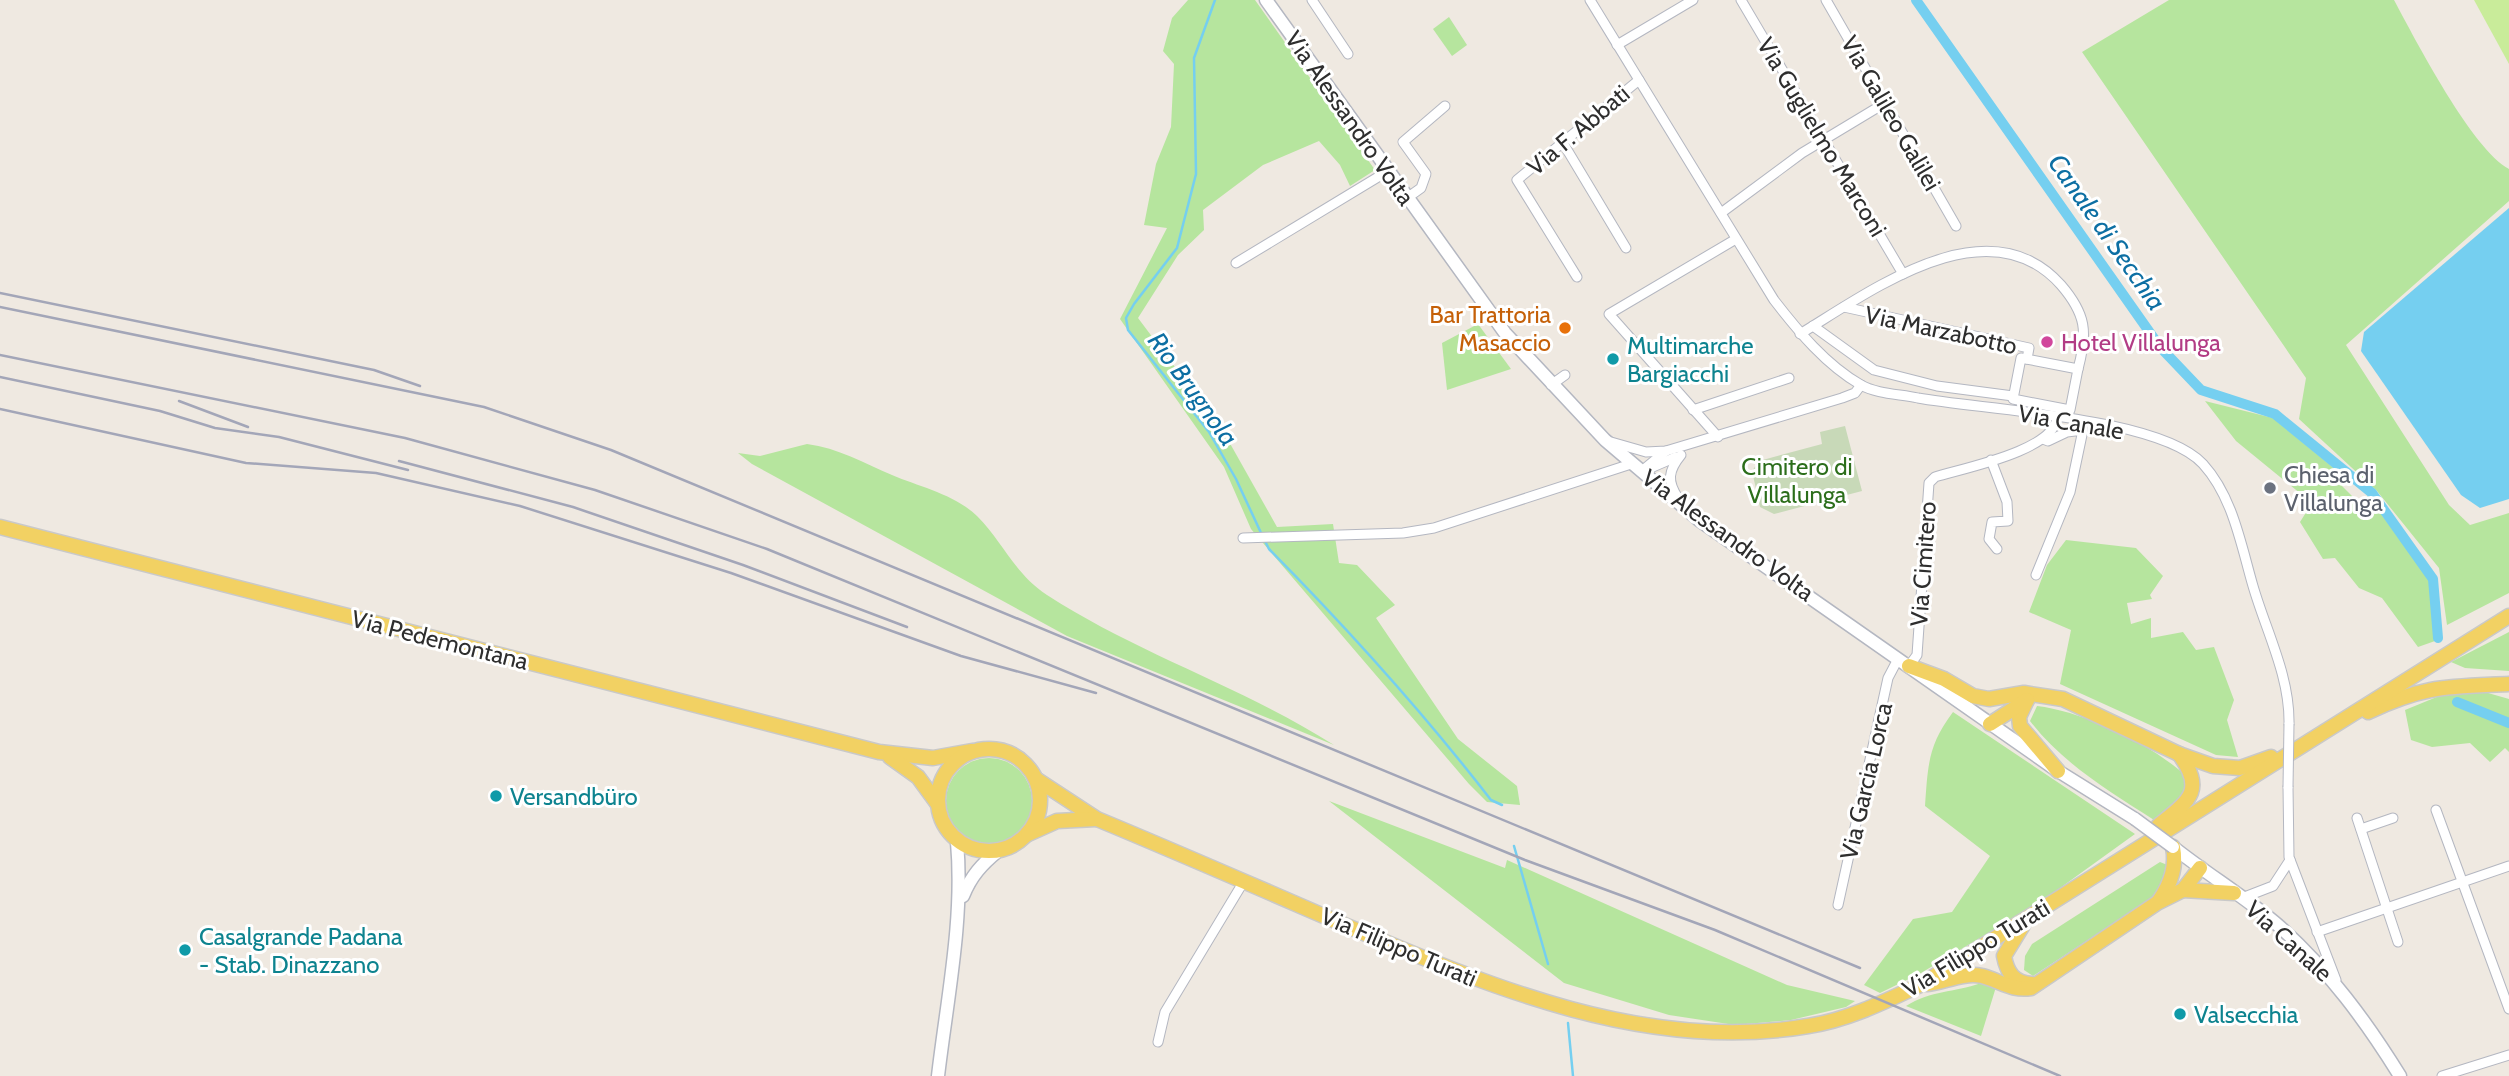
<svg xmlns="http://www.w3.org/2000/svg" width="2509" height="1076" viewBox="0 0 2509 1076" font-family="Cabin,sans-serif">
<style>
.green{fill:#b6e59e}
.cemetery{fill:#c8d9b8}
.pitch{fill:#c9ec9a}
.water{fill:#75cff0}
.lines{fill:none;stroke-linecap:round;stroke-linejoin:round}
.stream{stroke:#75cff0;stroke-width:2.5}
.canal{stroke:#75cff0;stroke-width:10}
.street-casing{stroke:#b4b7c1;stroke-width:11}
.secondary-casing{stroke:#b4b7c1;stroke-width:15}
.primary-casing{stroke:#c9c9c9;stroke-width:17}
.street{stroke:#fff;stroke-width:9}
.secondary{stroke:#fff;stroke-width:12}
.primary{stroke:#f2d163;stroke-width:14}
.rail{stroke:#a3a6b8;stroke-width:2.5}
.street-bridge-casing{stroke:#b4b7c1;stroke-width:11;stroke-linecap:butt}
.secondary-bridge-casing{stroke:#b4b7c1;stroke-width:15;stroke-linecap:butt}
.street-bridge{stroke:#fff;stroke-width:9}
.secondary-bridge{stroke:#fff;stroke-width:12}
.food-dot{fill:#e8710a;stroke:#fff;stroke-width:2.5}
.hotel-dot{fill:#d1479c;stroke:#fff;stroke-width:2.5}
.culture-dot{fill:#0f9aa8;stroke:#fff;stroke-width:2.5}
.worship-dot{fill:#6b7280;stroke:#fff;stroke-width:2.5}
.labels{text-anchor:middle;dominant-baseline:central;stroke-width:6;stroke-linejoin:round;paint-order:stroke}
.street-label{font-size:24px;fill:#2e2e2e;stroke:#fff}
.food-label{font-size:24px;fill:#c56008;stroke:#fff;text-anchor:end}
.hotel-label{font-size:24px;fill:#b23c85;stroke:#fff;text-anchor:start}
.culture-label{font-size:24px;fill:#0d838f;stroke:#fff;text-anchor:start}
.park-label{font-size:24px;fill:#2c6e1b;stroke:#fff}
.worship-label{font-size:24px;fill:#5b616d;stroke:#fff;text-anchor:start}
.water-label{font-size:26px;font-style:italic;fill:#0d6fa3;stroke:#fff}
</style>
<rect width="100%" height="100%" fill="#efe9e1"/>
<!-- green -->
<g class="green">
<polygon points="1188,0 1255,0 1375,170 1350,186 1340,165 1319,141 1263,165 1203,210 1204,230 1178,255 1138,318 1223,431 1277,527 1333,524 1339,563 1357,565 1395,605 1376,618 1458,739 1517,786 1520,805 1487,802 1469,784 1251,529 1224,467 1120,319 1167,228 1144,225 1156,164 1171,127 1174,64 1163,51 1172,18"/>
<path d="M 2169,0 L 2394,0 C 2416,41 2472,149 2509,169 L 2509,201 L 2346,345 L 2449,505 L 2470,525 L 2509,513 L 2509,593 L 2447,625 L 2439,568 L 2377,491 L 2299,419 L 2306,378 L 2082,52 Z"/>
<polygon points="1449,17 1467,45 1452,56 1433,29"/>
<polygon points="1478,324 1511,369 1447,390 1442,343"/>
<polygon points="2205,401 2273,418 2347,479 2342,486 2360,504 2368,496 2430,581 2435,641 2418,647 2382,598 2359,588 2335,558 2323,559 2300,522 2312,503 2236,441"/>
<path d="M 807,444 C 838,448 864,463 892,475 C 920,487 954,494 977,516 C 1003,542 1014,573 1047,595 C 1138,654 1243,687 1334,745 L 1067,636 L 752,464 L 738,453 L 760,456 Z"/>
<polygon points="2066,540 2136,548 2163,576 2150,595 2152,599 2127,603 2131,624 2151,618 2151,638 2183,632 2196,650 2214,647 2234,700 2227,720 2238,757 2216,755 2060,684 2071,630 2029,612 2047,565"/>
<polygon points="2509,632 2509,671 2465,668 2451,662"/>
<polygon points="2481,691 2509,699 2509,752 2505,748 2490,762 2470,743 2432,747 2411,740 2405,710 2444,694"/>
<path d="M 2037,706 C 2083,711 2153,745 2186,776 C 2186,800 2172,807 2154,820 C 2109,791 2062,763 2030,721 Z"/>
<path d="M 1953,712 L 2135,834 L 2042,901 L 1921,973 L 1880,993 L 1864,985 L 1913,919 L 1952,912 L 1990,856 L 1925,806 C 1928,765 1928,745 1953,712 Z"/>
<circle cx="989" cy="801" r="43"/>
<polygon points="1329,801 1505,868 1507,860 1787,985 1855,1001 1846,1007 1791,1020 1735,1025 1669,1015 1564,983"/>
<polygon points="2160,862 2170,866 2158,894 2033,976 2024,970 2025,956 2032,944"/>
<path d="M 1981,983 L 1996,987 L 1981,1036 L 1906,1006 C 1932,990 1953,993 1981,983 Z"/>
</g>
<!-- cemetery -->
<polygon class="cemetery" points="1845,426 1862,491 1774,514 1760,507 1752,471 1759,461 1822,444 1820,432"/>
<!-- pitch -->
<polygon class="pitch" points="2474,0 2509,0 2509,64"/>
<!-- water -->
<polygon class="water" points="2509,208 2509,499 2480,508 2461,495 2361,351 2364,332"/>
<g class="lines">
<!-- stream -->
<g class="stream">
<polyline points="1215,0 1194,58 1196,174 1177,248 1134,304 1126,318 1128,330 1209,432 1236,479 1262,535"/>
<path d="M 1265,541 L 1269,549 C 1348,629 1422,711 1491,800 L 1502,805"/>
<polyline points="1514,846 1548,964"/>
<polyline points="1568,1023 1573,1076"/>
</g>
<!-- canal -->
<g class="canal">
<polyline points="1916,0 2160,347 2201,390 2275,414 2372,493 2433,579 2438,638"/>
<polyline points="2457,702 2509,723"/>
</g>
<defs>
<g id="street">
<polyline points="1312,0 1348,54"/>
<path d="M 1590,0 L 1774,300 C 1798,331 1826,365 1861,385 C 1877,394 1900,394 1918,398 C 1984,410 2160,417 2203,464 C 2233,497 2241,545 2253,586 C 2266,631 2290,676 2289,724"/>
<polyline points="1741,0 1903,274"/>
<polyline points="1826,0 1956,226"/>
<polyline points="1617,45 1693,0"/>
<polyline points="1563,143 1626,248"/>
<polyline points="1407,198 1421,188 1426,174 1403,142 1445,106"/>
<polyline points="1721,213 1802,153 1885,103"/>
<polyline points="1236,263 1388,171"/>
<polyline points="1577,277 1517,180 1639,80"/>
<polyline points="1844,307 2029,348 2027,359"/>
<polyline points="1813,326 1874,370 1937,386 2013,396"/>
<path d="M 1800,334 C 1871,291 1988,203 2061,285 C 2086,314 2088,332 2078,369"/>
<polygon points="2021,358 2078,369 2070,410 2013,399"/>
<polyline points="1551,385 1565,375"/>
<polyline points="1693,410 1789,378"/>
<polyline points="1718,437 1609,314 1736,239"/>
<polyline points="1611,442 1646,452 1666,451 1842,398 1855,393 1861,385"/>
<polyline points="1991,460 2007,502 2008,521 1992,522 1989,539 1997,549"/>
<polyline points="1643,470 1666,451"/>
<polyline points="1641,472 1676,457"/>
<path d="M 1678,498 C 1667,481 1668,471 1681,455"/>
<polyline points="1243,538 1403,533 1434,528 1631,464"/>
<polyline points="2036,575 2070,492 2083,430 2067,432 2048,441 2043,439"/>
<path d="M 1909,666 L 1917,655 L 1929,483 L 1935,477 C 1964,468 2053,451 2057,418"/>
<polyline points="2288,787 2289,857 2336,980"/>
<polyline points="2436,810 2509,1009"/>
<polyline points="2357,818 2398,942"/>
<polyline points="2361,829 2393,818"/>
<polyline points="2242,898 2273,886 2290,860"/>
<polyline points="1838,905 1888,678 1898,659"/>
<polyline points="2317,932 2509,866"/>
<polyline points="1158,1042 1165,1012 1244,881"/>
<polyline points="2442,1076 2509,1055"/>
</g>
<g id="secondary">
<polyline points="1266,0 1505,333 1605,440 1699,520 2058,771 2135,819"/>
<path d="M 2173,847 C 2208,875 2247,898 2280,927 C 2329,971 2366,1021 2400,1076"/>
<path d="M 963,896 C 971,876 982,864 998,851"/>
<path d="M 938,1076 C 947,999 964,919 957,842"/>
</g>
<g id="primary">
<polyline points="0,527 879,752 933,758 972,751"/>
<polyline points="1909,666 1944,679 1973,696 1989,699 2024,693 2063,699 2179,754 2213,766 2240,768 2271,757"/>
<polyline points="2027,700 2019,717 2020,726 2058,771"/>
<path d="M 2368,712 C 2425,685 2448,687 2509,684"/>
<polyline points="1990,724 2027,700"/>
<circle cx="989" cy="800" r="51"/>
<polyline points="890,757 918,777 937,803"/>
<path d="M 1036,779 L 1097,819 C 1179,853 1259,888 1340,923 C 1486,985 1646,1054 1808,1026 C 1848,1020 1886,1001 1922,984 L 2509,616"/>
<path d="M 2159,825 C 2189,801 2206,790 2179,754"/>
<polyline points="1028,834 1057,821 1096,819"/>
<polyline points="2183,890 2234,893"/>
<path d="M 2159,901 C 2171,884 2177,867 2173,847"/>
<path d="M 2023,925 L 2004,956 C 2007,973 2014,983 2032,984"/>
<path d="M 1927,984 C 1945,982 1964,972 1982,976 C 2001,981 2011,991 2031,988 L 2157,903 L 2183,890 L 2200,868"/>
</g>
</defs>
<!-- street casing -->
<use href="#street" class="street-casing"/>
<!-- secondary casing -->
<use href="#secondary" class="secondary-casing"/>
<!-- primary casing -->
<use href="#primary" class="primary-casing"/>
<!-- street -->
<use href="#street" class="street"/>
<!-- secondary -->
<use href="#secondary" class="secondary"/>
<!-- primary -->
<use href="#primary" class="primary"/>
<!-- rail -->
<g class="rail">
<polyline points="0,293 374,370 420,386"/>
<polyline points="0,307 484,407 611,450 1860,968"/>
<polyline points="0,355 405,438 595,490 767,549 1525,860 1715,930 2060,1076"/>
<polyline points="0,377 160,411 215,428 279,437 408,470"/>
<polyline points="179,401 248,427"/>
<polyline points="0,409 246,463 376,473 520,506 731,573 961,656 1096,693"/>
<polyline points="399,461 573,507 743,565 907,627"/>
</g>
<defs>
<polyline id="street-bridge" points="2288,787 2289,724"/>
<polyline id="secondary-bridge" points="2135,819 2173,847"/>
</defs>
<!-- street-bridge casing -->
<use href="#street-bridge" class="street-bridge-casing"/>
<!-- secondary-bridge casing -->
<use href="#secondary-bridge" class="secondary-bridge-casing"/>
<!-- street-bridge -->
<use href="#street-bridge" class="street-bridge"/>
<!-- secondary-bridge -->
<use href="#secondary-bridge" class="secondary-bridge"/>
</g>
<!-- markers -->
<circle class="food-dot" cx="1565" cy="328" r="7"/>
<circle class="hotel-dot" cx="2047" cy="342" r="7"/>
<g class="culture-dot">
<circle cx="1613" cy="359" r="7"/>
<circle cx="496" cy="796" r="7"/>
<circle cx="185" cy="950" r="7"/>
<circle cx="2180" cy="1014" r="7"/>
</g>
<circle class="worship-dot" cx="2270" cy="488" r="7"/>
<g class="labels">
<!-- street labels -->
<g class="street-label">
<text transform="translate(1891 113) rotate(60)">Via Galileo Galilei</text>
<text transform="translate(1350 118) rotate(55)">Via Alessandro Volta</text>
<text transform="translate(1578 130) rotate(-40)">Via F. Abbati</text>
<text transform="translate(1822 137) rotate(59)">Via Guglielmo Marconi</text>
<text transform="translate(1941 330) rotate(12)">Via Marzabotto</text>
<text transform="translate(2071 422) rotate(10)">Via Canale</text>
<text transform="translate(1728 535) rotate(36)">Via Alessandro Volta</text>
<text transform="translate(1923 564) rotate(-86)">Via Cimitero</text>
<text transform="translate(440 640) rotate(14)">Via Pedemontana</text>
<text transform="translate(1866 781) rotate(-77)">Via Garcia Lorca</text>
<text transform="translate(2289 941) rotate(42)">Via Canale</text>
<text transform="translate(1399 947) rotate(23)">Via Filippo Turati</text>
<text transform="translate(1976 948) rotate(-31)">Via Filippo Turati</text>
</g>
<!-- food labels -->
<g class="food-label">
<text x="1551" y="314">Bar Trattoria<tspan x="1551" dy="28">Masaccio</tspan></text>
</g>
<!-- hotel labels -->
<g class="hotel-label">
<text x="2061" y="342">Hotel Villalunga</text>
</g>
<!-- culture labels -->
<g class="culture-label">
<text x="1627" y="345">Multimarche<tspan x="1627" dy="28">Bargiacchi</tspan></text>
<text x="510" y="796">Versandbüro</text>
<text x="199" y="936">Casalgrande Padana<tspan x="199" dy="28">- Stab. Dinazzano</tspan></text>
<text x="2194" y="1014">Valsecchia</text>
</g>
<!-- park labels -->
<g class="park-label">
<text x="1797" y="466">Cimitero di<tspan x="1797" dy="28">Villalunga</tspan></text>
</g>
<!-- worship labels -->
<g class="worship-label">
<text x="2284" y="474">Chiesa di<tspan x="2284" dy="28">Villalunga</tspan></text>
</g>
<!-- water labels -->
<g class="water-label">
<text transform="translate(2107 232) rotate(55)">Canale di Secchia</text>
<text transform="translate(1193 389) rotate(54)">Rio Brugnola</text>
</g>
</g>
</svg>
